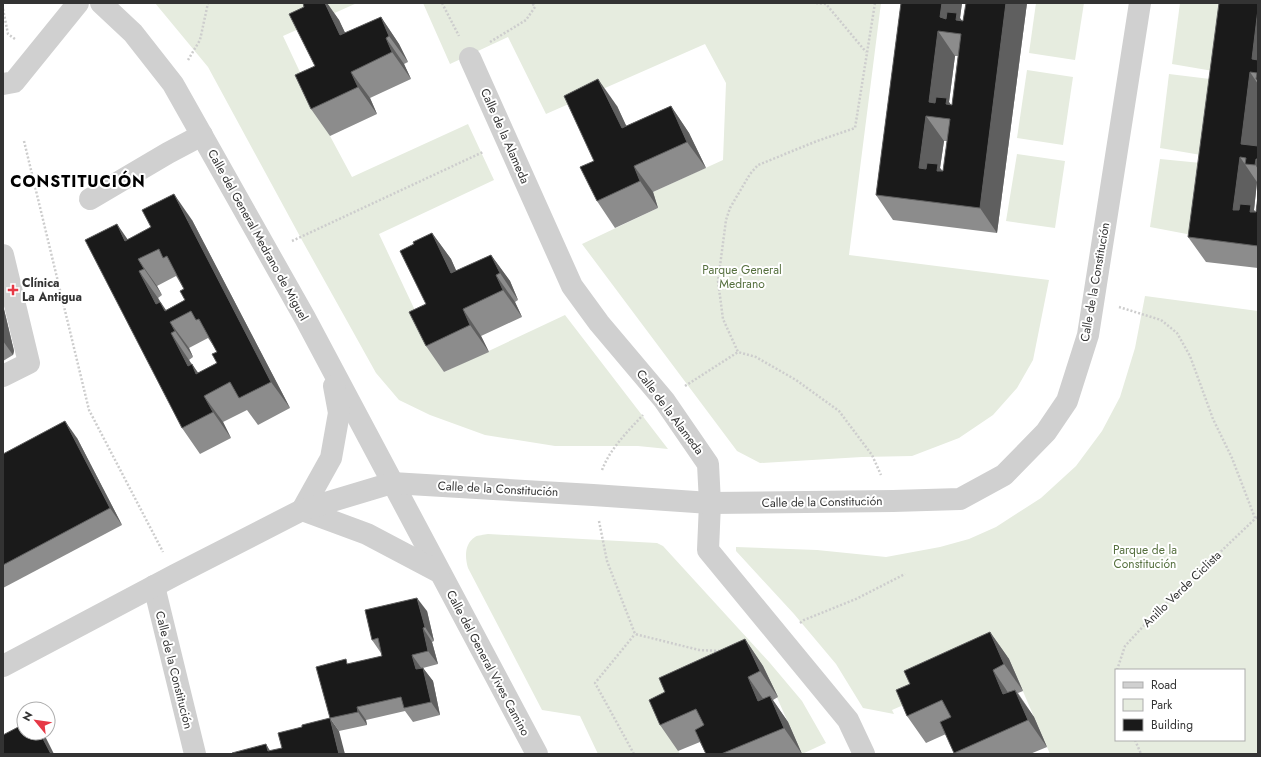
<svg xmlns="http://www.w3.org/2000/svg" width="1261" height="757" viewBox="0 0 1261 757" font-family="Jost,sans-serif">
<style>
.green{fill:#e6ecdf;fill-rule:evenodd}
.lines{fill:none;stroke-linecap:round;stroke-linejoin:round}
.path{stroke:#cdcdcd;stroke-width:2.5;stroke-dasharray:2 2;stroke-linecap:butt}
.minor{stroke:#d0d0d0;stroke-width:22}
.wall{fill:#8c8c8c;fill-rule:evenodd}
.shaded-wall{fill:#5f5f5f}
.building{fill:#1a1a1a;stroke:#5f5f5f;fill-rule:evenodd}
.poi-dot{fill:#e63946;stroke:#fff;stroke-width:1.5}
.labels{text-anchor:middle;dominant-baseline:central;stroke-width:4;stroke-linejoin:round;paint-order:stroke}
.street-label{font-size:12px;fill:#333;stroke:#fff}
.park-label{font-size:12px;fill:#56703f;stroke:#fff}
.poi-label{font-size:12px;font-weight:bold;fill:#333;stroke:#fff;text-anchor:start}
.district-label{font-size:16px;font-weight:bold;letter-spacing:1px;fill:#000;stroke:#fff}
</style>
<rect width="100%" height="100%" fill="#fff"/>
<!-- green -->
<g class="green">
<polygon points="155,3 357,3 283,36 330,136 352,177 468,124 494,180 379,234 444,372 565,315 668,449 638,446 555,446 485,435 430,415 399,400 376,373 303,242 208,67"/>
<polygon points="423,3 881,3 849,255 1049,280 1033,360 1017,388 993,415 959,438 912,456 862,457 760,463 737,451 582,244 658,208 653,192 723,160 726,83 705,44 546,114 508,37 450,64"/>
<polygon points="1036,3 1084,3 1075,60 1029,53"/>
<polygon points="1180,3 1230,3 1213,71 1172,64"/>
<polygon points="1027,70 1073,77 1063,145 1017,138"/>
<polygon points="1169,74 1210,79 1201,155 1160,148"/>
<polygon points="1017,154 1065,161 1055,228 1006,221"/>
<polygon points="1160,159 1201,163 1192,235 1150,227"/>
<path d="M 1145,296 L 1258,311 L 1258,754 L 1050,754 L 1009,659 L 892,710 L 894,714 L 863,708 L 836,664 L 794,614 L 736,551 L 736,547 L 817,550 L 886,557 L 940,547 L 969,539 L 996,527 L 1041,498 L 1076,466 L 1102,431 L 1120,397 L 1135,348 ZM 1116,670 L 1244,670 L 1244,740 L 1116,740 Z"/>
<path d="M 488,534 L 657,543 L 663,546 L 770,663 L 802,701 L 826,743 L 802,754 L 763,666 L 661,712 L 680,754 L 598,754 L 580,716 L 542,710 L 468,568 C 465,558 464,544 475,537 C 478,535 484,535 488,534 Z"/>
</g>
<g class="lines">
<!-- path -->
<g class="path">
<polyline points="442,3 459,36"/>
<polyline points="816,3 826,4 866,52"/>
<polyline points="875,3 855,128 817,141 758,165 750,174 730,208 726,220 718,281 723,319 738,352 756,357 796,380 839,411 872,455 881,475"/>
<polyline points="3,9 8,34 15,39"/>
<polyline points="490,42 526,20 535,7 532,3"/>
<polyline points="188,60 200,40 208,3"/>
<polyline points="24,141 89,410 163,552"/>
<polyline points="292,241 483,152"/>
<polyline points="1119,307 1161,320 1177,333 1190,356 1213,419 1232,458 1255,518"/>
<polyline points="685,386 738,352"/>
<path d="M 602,470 C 610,449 627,432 643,415"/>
<polyline points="599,521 607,561 635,634 699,650 721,651"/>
<polyline points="800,623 804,620 856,599 905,574"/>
<polyline points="1117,670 1125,646 1149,620 1258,516"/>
<polyline points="1135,740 1141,754"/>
<polyline points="634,754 595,683 635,634"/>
</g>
<!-- minor -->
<g class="minor">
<polyline points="101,3 133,33 173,84 305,318 537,754"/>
<polyline points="470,58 572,286 599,323 664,400 708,464 710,503 708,550 848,720 864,754"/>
<polyline points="3,84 14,82 78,3"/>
<polyline points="90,199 168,153 202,135"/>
<polyline points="3,255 29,363 3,376"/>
<polyline points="334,386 339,413 331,458 302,510 367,534 439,572"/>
<polyline points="154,586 195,754"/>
<polyline points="3,666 175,575 302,510 392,483 593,495 710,503 893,501 960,499 1004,475 1046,432 1067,401 1088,335 1140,3"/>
</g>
</g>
<!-- wall -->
<g class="wall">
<polygon points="303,3 327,3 339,20 345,33 381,17 399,44 408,62 404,64 411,79 370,98 377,114 330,136 311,109 315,66"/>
<path d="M 901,3 L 962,3 L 960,18 L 962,21 L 963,21 L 966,3 L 1027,3 L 997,233 L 893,220 L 876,195 ZM 955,56 L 958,56 L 952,105 L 951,105 L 949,102 ZM 944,141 L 947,141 L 943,171 L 940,168 Z"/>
<polygon points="1258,3 1258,183 1257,182 1254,210 1256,212 1258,196 1258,268 1206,262 1188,237"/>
<polygon points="617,106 626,126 671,106 689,133 706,168 653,192 658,208 615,228 597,201 594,161"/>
<path d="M 192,220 L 290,408 L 258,425 L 247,410 L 223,422 L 231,438 L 200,454 L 182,428 L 128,239 ZM 176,276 L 184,289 L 185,300 L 166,310 L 158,298 L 162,295 L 157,286 ZM 208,338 L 213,345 L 217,352 L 217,363 L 198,373 L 189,360 L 193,357 L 189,348 Z"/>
<polygon points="432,233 451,259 456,271 491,255 510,281 518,300 515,302 522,317 481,336 489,352 444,372 426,346 426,304 414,244"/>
<polygon points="3,305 14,351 13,355 3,361"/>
<polygon points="77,438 122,525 3,588 3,454"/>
<polygon points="427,611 434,641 432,642 438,664 423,668 433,681 440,715 413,722 405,711 366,720 367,725 339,731 330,718 349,664 382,656 381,653 372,640"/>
<polygon points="990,632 1009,659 1023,691 1018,693 1034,717 1047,747 1030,754 955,754 946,734 926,743 907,716 910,684"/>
<polygon points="745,639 763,666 778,697 773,700 788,722 802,754 706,754 700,742 678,751 660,725 665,692"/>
</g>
<!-- shaded-wall -->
<g class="shaded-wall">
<polygon points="325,3 327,3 339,20 359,62 340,35"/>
<polygon points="942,3 962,3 960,18 975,38 959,25 940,17"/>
<polygon points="1006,3 1027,3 997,233 980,208"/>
<polygon points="1258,9 1258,68 1252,59"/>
<polygon points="381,17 399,44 408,62 389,36"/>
<polygon points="938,31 955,56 949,102 964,123 929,102"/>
<polygon points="386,38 404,64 411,79 392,52"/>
<polygon points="351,72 370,98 377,114 358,87"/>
<polygon points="1250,72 1258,84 1258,159 1256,159 1258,162 1258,169 1241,144"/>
<polygon points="598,79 617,106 640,155 622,128"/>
<polygon points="671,106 689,133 706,168 687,142"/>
<polygon points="926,116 944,141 940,168 955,189 919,168"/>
<polygon points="1240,157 1257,182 1254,210 1258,216 1233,210"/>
<polygon points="634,166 653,192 658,208 640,181"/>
<polygon points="174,194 192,220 290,408 271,382"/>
<polygon points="117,224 135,250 138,259 157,286 162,295 125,241"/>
<polygon points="432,233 451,259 469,299 451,273"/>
<polygon points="491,255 510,281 518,300 500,273"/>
<polygon points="139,271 158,298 160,302 173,320 156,304"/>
<polygon points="496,275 515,302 522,317 503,290"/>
<polygon points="3,305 14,351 13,355 3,341"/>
<polygon points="463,309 481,336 489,352 470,325"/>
<polygon points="170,322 189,348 193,357 175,331"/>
<polygon points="171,333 189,360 206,392 188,366"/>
<polygon points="192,364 210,390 196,374"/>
<polygon points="204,396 223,422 231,438 213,412"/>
<polygon points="65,421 77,438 122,525 110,508"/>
<polygon points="417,598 427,611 434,641 425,627"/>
<polygon points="423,628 432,642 438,664 428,651"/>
<polygon points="990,632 1009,659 1023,691 1004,664"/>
<polygon points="745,639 763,666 778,697 760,671"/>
<polygon points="412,655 422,669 416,669"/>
<polygon points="423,668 433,681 440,715 431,702"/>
<polygon points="993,670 1011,697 1003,694"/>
<polygon points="748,677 766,703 758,701"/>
<polygon points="1015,690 1034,717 1047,747 1028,720"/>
<polygon points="770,696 788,722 802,754 784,728"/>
<polygon points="357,707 366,720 367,725 358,712"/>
<polygon points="330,718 339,731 345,754 339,754"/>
<polygon points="40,733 43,733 45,736 54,754 51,754"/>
<polygon points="266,744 272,754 268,751"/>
</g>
<!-- building -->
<g class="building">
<polygon points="303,3 325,3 340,35 381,17 389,36 386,38 392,52 351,72 358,87 311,109 295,75 315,66 289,14 304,7"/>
<path d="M 901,3 L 942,3 L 940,17 L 946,19 L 947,12 L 957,13 L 956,20 L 963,21 L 966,3 L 1006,3 L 980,208 L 876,195 ZM 938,31 L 961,34 L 952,105 L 946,104 L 947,98 L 936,97 L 935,103 L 929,102 ZM 926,116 L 950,119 L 943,171 L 937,171 L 938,164 L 927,163 L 926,169 L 919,168 Z"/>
<polygon points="1219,3 1258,3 1258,9 1252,59 1258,60 1258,80 1256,79 1257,73 1250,72 1241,144 1258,146 1258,159 1256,159 1255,165 1245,164 1246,158 1240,157 1233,210 1239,210 1240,204 1251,205 1250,212 1256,212 1258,196 1258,246 1188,237"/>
<polygon points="598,79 622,128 671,106 687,142 634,166 640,181 597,201 580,167 594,161 564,96"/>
<path d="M 174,194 L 271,382 L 239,398 L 230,382 L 204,396 L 213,412 L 182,428 L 85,240 L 117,224 L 125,241 L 151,227 L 142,210 ZM 159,249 L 163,258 L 167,256 L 184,289 L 180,291 L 185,300 L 165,311 L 160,302 L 156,304 L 139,271 L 144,269 L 138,259 ZM 191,311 L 196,320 L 199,319 L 217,352 L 212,354 L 217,363 L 196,374 L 192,364 L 188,366 L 171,333 L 175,331 L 170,322 Z"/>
<polygon points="432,233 451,273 491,255 500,273 496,275 503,290 463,309 470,325 426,346 409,312 426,304 400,251 414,244 413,242"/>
<polygon points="65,421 110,508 3,565 3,454"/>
<polygon points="417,598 425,627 423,628 428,651 412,655 416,669 423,668 431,702 404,708 401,697 357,707 358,712 330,718 316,667 346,659 347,664 382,656 378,638 372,640 365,610"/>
<polygon points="990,632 1004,664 993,670 1003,694 1015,690 1028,720 954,753 940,722 951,717 942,700 907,716 896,690 910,684 904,671"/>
<polygon points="745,639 760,671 748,677 758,701 770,696 784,728 721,754 706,754 695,730 704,725 696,709 660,725 649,700 665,692 659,678"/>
<polygon points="330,718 339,754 232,754 232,753 266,744 268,751 282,748 278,733 302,727 302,725"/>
<polygon points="24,724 24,733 40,733 51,754 3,754 3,735"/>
</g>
<!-- markers -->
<path class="poi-dot" d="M11 284h4v4h4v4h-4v4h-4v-4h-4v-4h4z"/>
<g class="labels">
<!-- street labels -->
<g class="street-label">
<text transform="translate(505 136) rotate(66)">Calle de la Alameda</text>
<text transform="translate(258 235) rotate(61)">Calle del General Medrano de Miguel</text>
<text transform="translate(1095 282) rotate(-80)">Calle de la Constitución</text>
<text transform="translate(670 412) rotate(53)">Calle de la Alameda</text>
<text transform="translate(498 489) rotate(3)">Calle de la Constitución</text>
<text transform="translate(822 502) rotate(-1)">Calle de la Constitución</text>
<text transform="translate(1182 589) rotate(-44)">Anillo Verde Ciclista</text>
<text transform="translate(488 663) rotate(62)">Calle del General Vives Camino</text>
<text transform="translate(174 670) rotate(76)">Calle de la Constitución</text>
</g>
<!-- park labels -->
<g class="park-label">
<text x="742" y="270">Parque General<tspan x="742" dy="14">Medrano</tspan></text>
<text x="1145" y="550">Parque de la<tspan x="1145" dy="14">Constitución</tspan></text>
</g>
<!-- poi labels -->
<g class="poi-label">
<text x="22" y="283">Clínica<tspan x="22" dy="14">La Antigua</tspan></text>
</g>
<!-- district labels -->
<g class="district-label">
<text x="78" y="181">CONSTITUCIÓN</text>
</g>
</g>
<!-- border -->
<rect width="1261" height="757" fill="none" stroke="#333333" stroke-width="8"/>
<!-- legend -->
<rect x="1115" y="669" width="130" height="72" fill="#ffffff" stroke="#adadad"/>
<rect x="1123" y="682" width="20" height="6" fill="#d0d0d0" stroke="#adadad"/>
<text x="1151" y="689" font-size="12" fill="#333333">Road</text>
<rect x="1123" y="699" width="20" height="12" fill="#e6ecdf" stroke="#adadad"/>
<text x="1151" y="709" font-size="12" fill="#333333">Park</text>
<rect x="1123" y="719" width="20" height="12" fill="#1a1a1a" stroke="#adadad"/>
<text x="1151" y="729" font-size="12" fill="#333333">Building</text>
<!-- north arrow -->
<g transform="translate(36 721) rotate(299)"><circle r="19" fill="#ffffff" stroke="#adadad"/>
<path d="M0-3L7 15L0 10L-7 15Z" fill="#e63946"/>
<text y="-6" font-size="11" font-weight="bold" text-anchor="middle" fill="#333333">N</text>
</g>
</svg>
